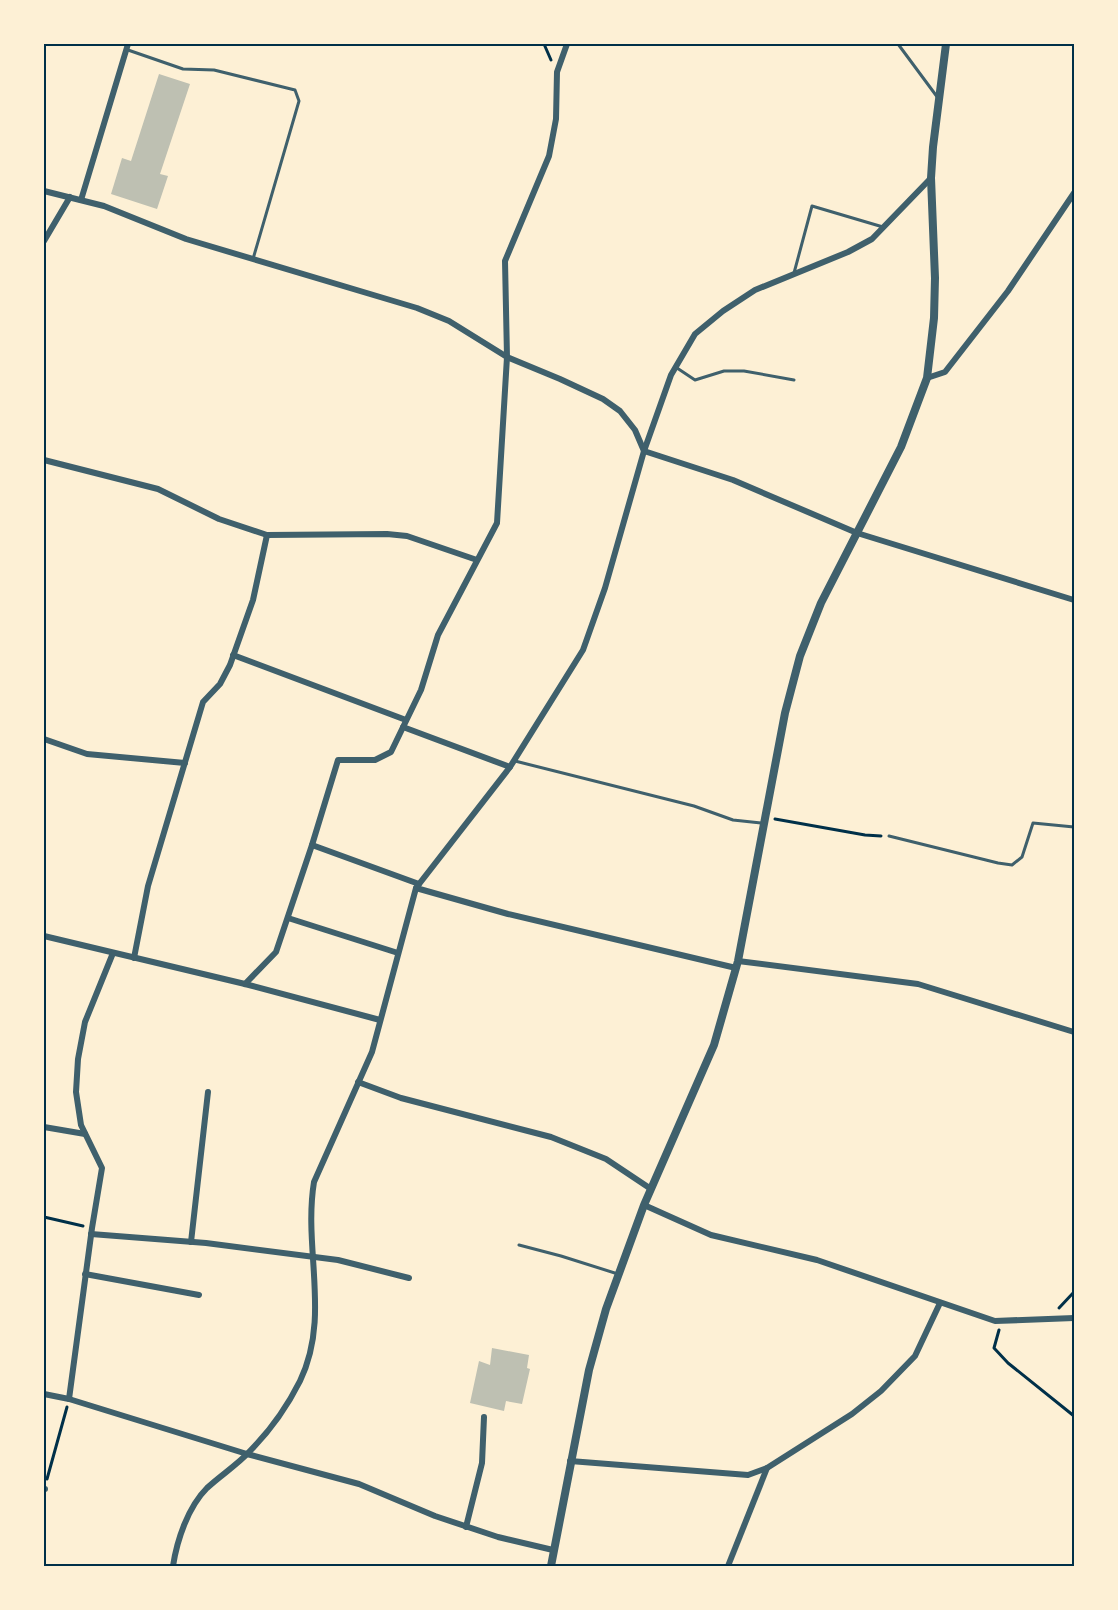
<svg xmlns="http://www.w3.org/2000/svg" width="1118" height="1610" viewBox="0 0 1118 1610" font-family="Karla,sans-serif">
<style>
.building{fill:#bec0b2}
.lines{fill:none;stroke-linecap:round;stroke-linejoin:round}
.path{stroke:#003049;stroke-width:3}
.service{stroke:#3f606c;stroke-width:3}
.minor{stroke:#3f606c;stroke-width:6}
.tertiary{stroke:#3f606c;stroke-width:8}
.neatline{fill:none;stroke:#003049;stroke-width:2}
</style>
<rect width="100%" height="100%" fill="#fdf0d5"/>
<!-- building -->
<g class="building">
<polygon points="159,74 190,84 160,174 168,176 157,209 111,194 122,158 131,161"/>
<polygon points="492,1348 529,1355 527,1368 530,1369 522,1404 506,1401 504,1411 470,1403 479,1361 490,1365"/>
</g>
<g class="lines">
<!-- path -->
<g class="path">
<polyline points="544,44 551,60"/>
<polyline points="775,819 865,835 881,836"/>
<polyline points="44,1217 83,1226"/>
<polyline points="1059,1308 1074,1292"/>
<polyline points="999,1330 994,1348 1008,1363 1074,1416"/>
<polyline points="47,1479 67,1407"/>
</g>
<!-- service -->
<g class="service">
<polyline points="898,44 938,98"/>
<polyline points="128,50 183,69 214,70 295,90 299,101 253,259"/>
<polyline points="794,273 812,206 883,227"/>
<polyline points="677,368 695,380 724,371 744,371 794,380"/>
<polyline points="515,761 694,806 733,820 761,823"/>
<polyline points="889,836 998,863 1012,865 1022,857 1033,823 1074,827"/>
<polyline points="519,1245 561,1256 618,1274"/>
</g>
<!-- minor -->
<g class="minor">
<polyline points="44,191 104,206 186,239 417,308 449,321 507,357 560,379 603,399 620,411 635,430 644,451 733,480 857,533 1074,600"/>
<polyline points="81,200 128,44"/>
<polyline points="44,241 70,197"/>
<polyline points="927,378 945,372 1008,291 1074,193"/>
<polyline points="44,460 158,489 219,519 267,535 387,534 407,536 477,560"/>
<polyline points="233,655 406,720"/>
<polyline points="403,727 510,767"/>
<polyline points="44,739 87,754 185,763"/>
<polyline points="312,845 419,884"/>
<polyline points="416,888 508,914 736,968"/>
<polyline points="288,918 398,953"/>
<polyline points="44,936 245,984 380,1020"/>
<polyline points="134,958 148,886 203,702 220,684 230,665 253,600 267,535"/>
<polyline points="738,961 918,984 1074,1032"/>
<polyline points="245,984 276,952 312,845 338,760 375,760 391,752 421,690 438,635 497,523 507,357 505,261 549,156 556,119 557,72 567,44"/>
<polyline points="358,1082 401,1098 551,1137 606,1159 651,1189"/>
<polyline points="44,1127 85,1134"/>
<polyline points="644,1205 711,1235 817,1260 995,1321 1074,1318"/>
<polyline points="91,1234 206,1243 338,1260 409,1278"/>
<polyline points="191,1242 208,1092"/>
<polyline points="85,1274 199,1295"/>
<polyline points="44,1394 69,1399 247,1454 359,1484 435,1516 498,1537 553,1550"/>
<polyline points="69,1399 92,1228 102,1168 81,1125 76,1092 78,1059 85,1022 113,953"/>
<polyline points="570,1461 748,1475 767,1468 852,1414 881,1391 915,1356 940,1303"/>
<polyline points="44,1489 45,1489"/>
<polyline points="466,1527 482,1463 484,1417"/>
<path d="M 173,1566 C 177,1540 188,1507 207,1488 C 221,1475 237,1465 249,1452 C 269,1432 287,1407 300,1381 C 331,1317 303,1249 314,1182 L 372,1052 L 416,888 L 510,767 L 583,650 L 605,588 L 644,451 L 671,375 L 695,334 L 723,311 L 755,290 L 848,252 L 872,239 L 931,178"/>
<polyline points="728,1566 767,1468"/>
</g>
<!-- tertiary -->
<polyline class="tertiary" points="551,1566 589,1370 606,1309 644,1205 714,1045 738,961 785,713 800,656 821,603 901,447 927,378 934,318 935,278 931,178 933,147 946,44"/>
</g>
<!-- border -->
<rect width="1118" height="1610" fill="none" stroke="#fdf0d5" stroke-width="90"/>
<rect x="45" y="45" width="1028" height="1520" class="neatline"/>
</svg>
